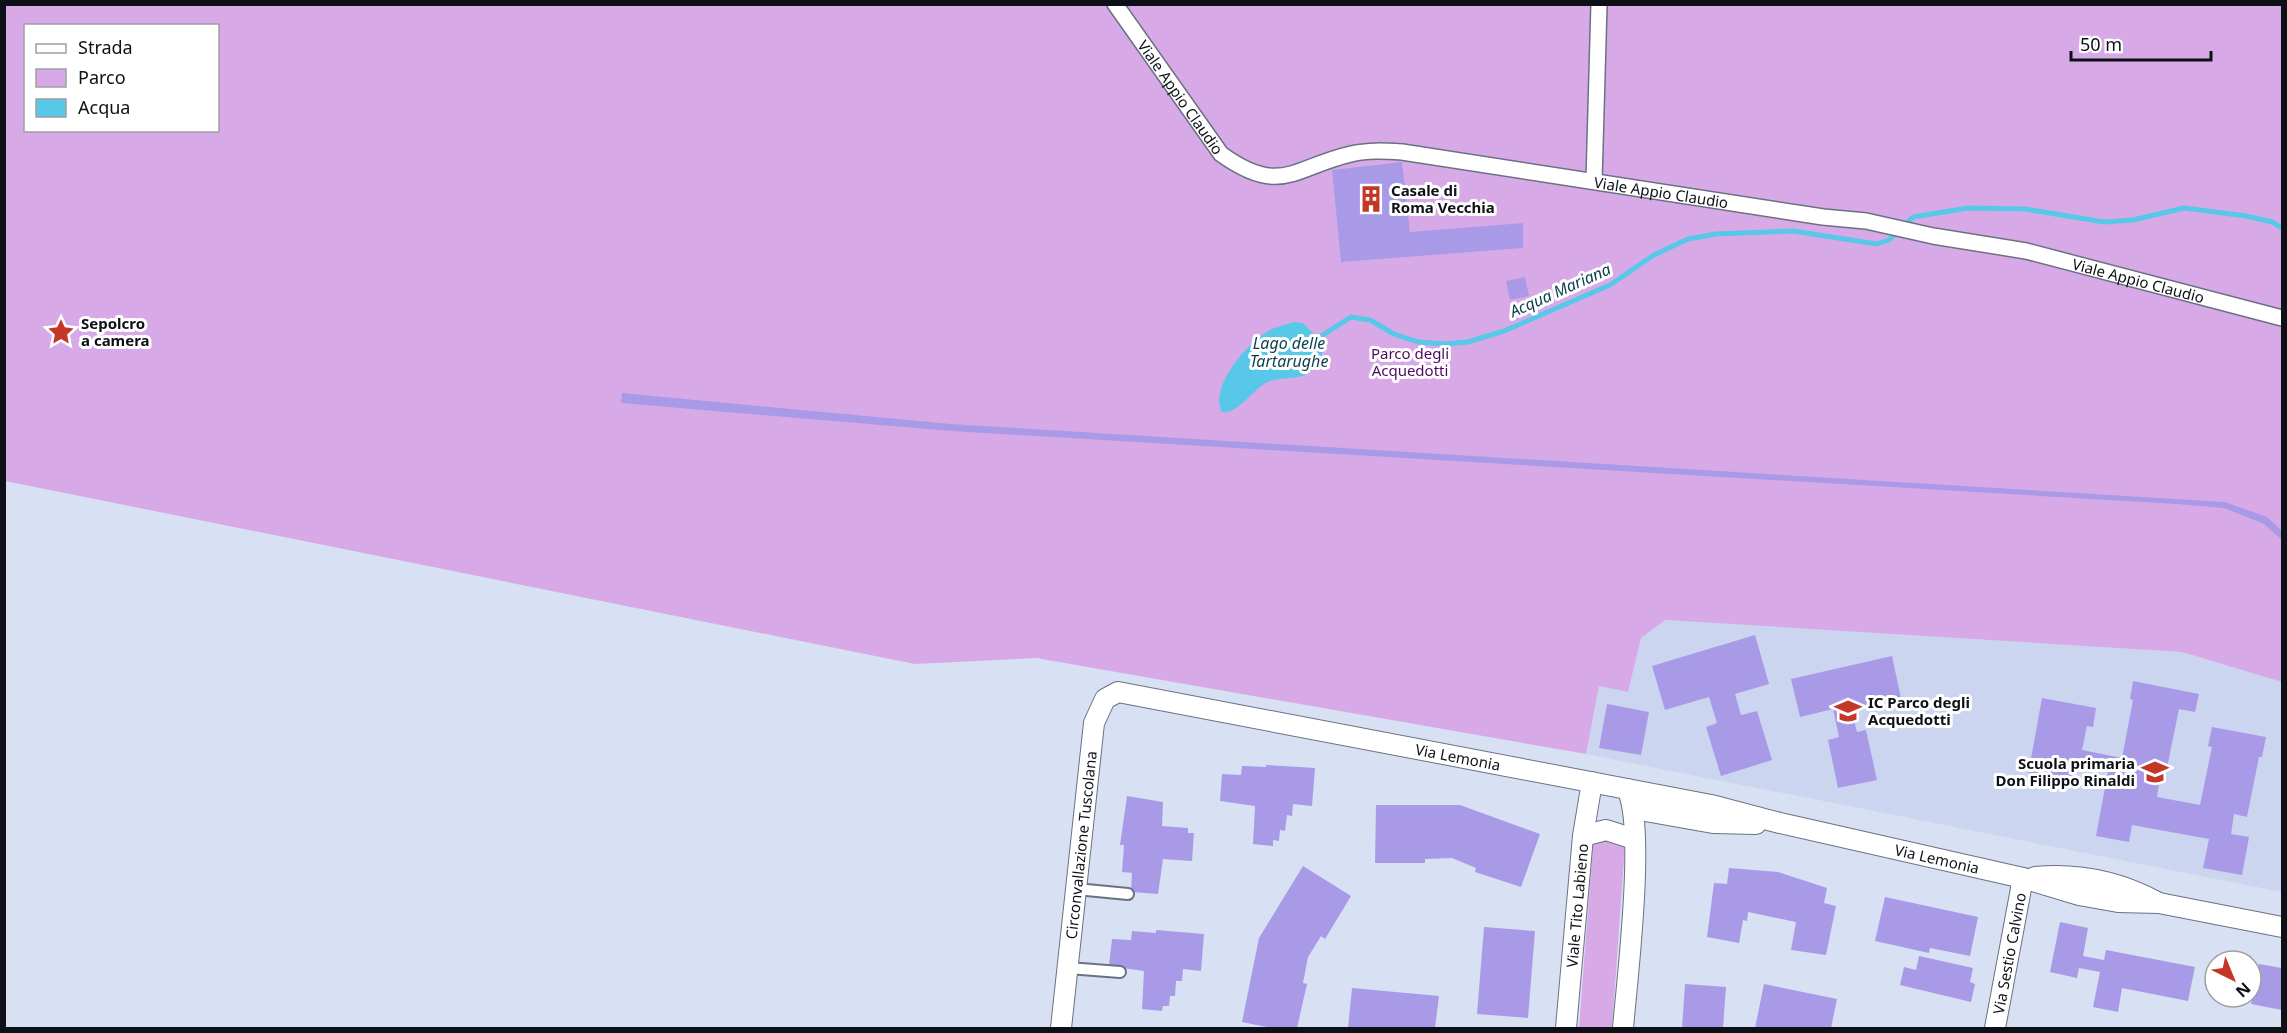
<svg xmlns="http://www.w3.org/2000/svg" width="2287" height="1033" viewBox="0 0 2287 1033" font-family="'Noto Sans',sans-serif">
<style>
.built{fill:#cbd5ef}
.green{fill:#d7aae7;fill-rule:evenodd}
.water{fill:#57c8e8}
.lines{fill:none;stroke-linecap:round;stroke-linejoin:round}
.stream{stroke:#57c8e8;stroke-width:5}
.building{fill:#a99ae7}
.service-casing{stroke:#6a7182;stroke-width:14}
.pedestrian-casing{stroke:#6a7182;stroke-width:18}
.minor-casing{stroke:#6a7182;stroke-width:22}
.service{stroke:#fff;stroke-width:10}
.pedestrian{stroke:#fff;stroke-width:15}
.minor{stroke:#fff;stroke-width:20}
.labels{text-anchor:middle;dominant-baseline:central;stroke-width:6;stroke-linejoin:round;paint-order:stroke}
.street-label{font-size:15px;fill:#0d1016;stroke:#fff}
.poi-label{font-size:15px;font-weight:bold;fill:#0d1016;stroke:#fff;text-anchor:start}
.park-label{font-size:15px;fill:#4d0b5f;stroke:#fff}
.water-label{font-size:16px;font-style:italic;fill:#0b3f4c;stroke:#fff}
</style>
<rect width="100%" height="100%" fill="#d8e0f4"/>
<!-- built -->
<polygon class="built" points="1665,620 2182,652 2282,682 2282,892 1586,754 1599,686 1628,691 1641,638"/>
<!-- green -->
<g class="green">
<path d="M 4,5 L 2282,5 L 2282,682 L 2182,652 L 1665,620 L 1641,638 L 1628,692 L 1599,686 L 1586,754 L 1036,658 L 915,664 L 5,481 ZM 26,26 L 218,26 L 218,130 L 26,130 Z"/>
<polygon points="1599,836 1625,845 1612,1028 1579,1028 1593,845"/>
</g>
<!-- water -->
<path class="water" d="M 1294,322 L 1303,323 L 1324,344 C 1321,356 1322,364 1310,372 C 1295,382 1278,375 1264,384 C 1252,391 1237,415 1222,412 C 1208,387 1250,339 1272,329 C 1279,326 1287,324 1294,322 Z"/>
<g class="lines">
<!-- stream -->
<polyline class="stream" points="1315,340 1351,317 1370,320 1394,334 1418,342 1445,344 1468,342 1504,331 1610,285 1654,255 1688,239 1716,234 1793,231 1877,244 1889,240 1913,217 1968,208 2025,209 2104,222 2133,220 2184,208 2246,216 2272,222 2282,228"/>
</g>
<!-- building -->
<g class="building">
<polygon points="1402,162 1410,232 1523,223 1523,248 1341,262 1332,170"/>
<polygon points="1525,277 1529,296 1510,300 1506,281"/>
<polygon points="622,393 951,424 2225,502 2267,517 2282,531 2282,540 2264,524 2224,508 2176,504 951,431 621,403"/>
<polygon points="1755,635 1769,684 1735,694 1741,715 1757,711 1772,760 1721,776 1706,727 1717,723 1709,697 1665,710 1652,666"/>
<polygon points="1892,656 1901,698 1851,709 1857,732 1866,730 1877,780 1838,788 1828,740 1839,737 1833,709 1800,717 1791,679"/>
<polygon points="2133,681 2199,694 2195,712 2179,709 2167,768 2162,766 2157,797 2200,805 2212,747 2208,746 2212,727 2266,737 2262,757 2259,757 2247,817 2234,814 2231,834 2249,837 2242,875 2203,868 2209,839 2132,825 2129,842 2096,836 2109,766 2078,760 2074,783 2028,775 2042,698 2096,708 2093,727 2087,726 2082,750 2122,758 2133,700 2130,699"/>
<polygon points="1607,704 1649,712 1641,755 1599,748"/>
<polygon points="1266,765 1315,768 1312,806 1293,804 1292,816 1287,815 1285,831 1280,830 1279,841 1273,840 1273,846 1253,844 1255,806 1220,801 1222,774 1241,775 1242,766 1266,767"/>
<polygon points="1127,796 1163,802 1162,826 1188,828 1188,833 1194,833 1192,861 1163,859 1158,894 1131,892 1132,873 1122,872 1124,845 1120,845"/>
<polygon points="1376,805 1460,805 1540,834 1521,887 1475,872 1476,868 1452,858 1425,859 1425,863 1375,863"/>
<polygon points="1303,866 1351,896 1325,939 1321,936 1308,957 1303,983 1307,984 1297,1028 1272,1028 1242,1022 1259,938"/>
<polygon points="1729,868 1778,872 1827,888 1824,903 1836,906 1826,955 1791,950 1796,922 1748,912 1747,921 1743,920 1739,943 1707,937 1714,883 1727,884"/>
<polygon points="1885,897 1978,917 1970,956 1930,948 1929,953 1875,941"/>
<polygon points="2060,922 2088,928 2083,956 2104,960 2106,950 2195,967 2188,1001 2122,988 2118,1012 2093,1007 2100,972 2079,968 2077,978 2050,972"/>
<polygon points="1484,927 1535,931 1528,1018 1477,1014"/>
<polygon points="1156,930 1204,934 1201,971 1183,969 1182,981 1176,981 1175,996 1170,996 1169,1006 1163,1006 1162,1011 1142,1009 1144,971 1109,966 1112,939 1131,940 1132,931 1156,933"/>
<polygon points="1919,956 1973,968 1970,982 1975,984 1971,1002 1900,985 1904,967 1916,970"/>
<polygon points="2259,964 2282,968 2282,1010 2251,1004"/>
<polygon points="1685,984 1726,987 1723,1028 1682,1028"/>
<polygon points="1764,984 1837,999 1831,1028 1755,1028"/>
<polygon points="1352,988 1439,996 1435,1028 1348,1028"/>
</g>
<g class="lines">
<defs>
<g id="service">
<polyline points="1076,889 1128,894"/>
<polyline points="1068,968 1120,972"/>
</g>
<g id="pedestrian">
<path id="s1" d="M 1115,4 L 1221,154 C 1281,197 1294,167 1351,154 C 1368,150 1385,151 1402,152 L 1823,217 L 1866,221 L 1933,236 L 2026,251 L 2282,318"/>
<polyline points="1594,181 1599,4"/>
</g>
<g id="minor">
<polyline points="1634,809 1713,823 1756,824"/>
<polyline points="1583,836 1606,830 1634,839"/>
<path d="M 2035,877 C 2079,873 2118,881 2157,902"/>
<path id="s2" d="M 1061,1028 L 1094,723 L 1105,699 L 1118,692 L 1711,805 L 1780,823 L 2023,878 L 2079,895 L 2118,902 L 2159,903 L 2282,927"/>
<path id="s3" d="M 1566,1028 L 1583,836 L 1592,782"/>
<path d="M 1623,1028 C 1627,980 1646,827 1627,789"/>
<path id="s4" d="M 1995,1028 L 2023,878"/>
</g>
</defs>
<!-- service casing -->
<use href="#service" class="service-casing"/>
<!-- pedestrian casing -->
<use href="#pedestrian" class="pedestrian-casing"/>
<!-- minor casing -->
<use href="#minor" class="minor-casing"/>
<!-- service -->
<use href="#service" class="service"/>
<!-- pedestrian -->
<use href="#pedestrian" class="pedestrian"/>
<!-- minor -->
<use href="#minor" class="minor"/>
</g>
<!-- icons -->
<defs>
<symbol id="building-bare" viewBox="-9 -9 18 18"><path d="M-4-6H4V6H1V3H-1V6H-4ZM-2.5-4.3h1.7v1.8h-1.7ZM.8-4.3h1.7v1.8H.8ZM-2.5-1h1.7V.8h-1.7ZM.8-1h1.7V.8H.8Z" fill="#c33726" stroke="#fff" stroke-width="2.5" paint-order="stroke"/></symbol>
<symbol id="sight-bare" viewBox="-9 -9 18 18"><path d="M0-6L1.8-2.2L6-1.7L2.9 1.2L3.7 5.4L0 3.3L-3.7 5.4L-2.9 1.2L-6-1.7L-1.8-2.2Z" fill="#c33726" stroke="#fff" stroke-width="2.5" paint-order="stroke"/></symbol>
<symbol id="school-bare" viewBox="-9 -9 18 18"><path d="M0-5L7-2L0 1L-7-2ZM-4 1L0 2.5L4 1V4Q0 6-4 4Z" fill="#c33726" stroke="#fff" stroke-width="2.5" paint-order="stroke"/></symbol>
</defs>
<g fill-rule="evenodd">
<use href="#building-bare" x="1352" y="180" width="38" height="38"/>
<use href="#sight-bare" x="42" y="313" width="38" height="38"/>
<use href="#school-bare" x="1829" y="692" width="38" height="38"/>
<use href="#school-bare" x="2136" y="753" width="38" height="38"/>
</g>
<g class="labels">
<!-- street labels -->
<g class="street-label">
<text stroke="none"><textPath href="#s1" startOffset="114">Viale Appio Claudio</textPath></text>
<text stroke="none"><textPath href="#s1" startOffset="636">Viale Appio Claudio</textPath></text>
<text stroke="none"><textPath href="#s1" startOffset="1122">Viale Appio Claudio</textPath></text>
<text stroke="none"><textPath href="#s2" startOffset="694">Via Lemonia</textPath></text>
<text stroke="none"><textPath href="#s2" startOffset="184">Circonvallazione Tuscolana</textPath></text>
<text stroke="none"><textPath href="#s2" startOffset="1184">Via Lemonia</textPath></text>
<text stroke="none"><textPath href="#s3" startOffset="123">Viale Tito Labieno</textPath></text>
<text stroke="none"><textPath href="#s4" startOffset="76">Via Sestio Calvino</textPath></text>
</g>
<!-- poi labels -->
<g class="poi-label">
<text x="1391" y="190">Casale di<tspan x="1391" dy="17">Roma Vecchia</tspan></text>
<text x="81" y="323">Sepolcro<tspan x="81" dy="17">a camera</tspan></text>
<text x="1868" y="702">IC Parco degli<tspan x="1868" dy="17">Acquedotti</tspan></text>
<text x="2135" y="763" text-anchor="end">Scuola primaria<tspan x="2135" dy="17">Don Filippo Rinaldi</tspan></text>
</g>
<!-- park labels -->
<g class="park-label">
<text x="1410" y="353">Parco degli<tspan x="1410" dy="17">Acquedotti</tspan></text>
</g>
<!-- water labels -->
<g class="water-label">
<text transform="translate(1560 290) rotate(-24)">Acqua Mariana</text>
<text x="1289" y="343">Lago delle<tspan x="1289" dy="18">Tartarughe</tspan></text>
</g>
</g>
<!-- border -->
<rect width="2287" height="1033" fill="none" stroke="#0d1016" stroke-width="12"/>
<!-- legend -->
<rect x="24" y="24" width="195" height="108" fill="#ffffff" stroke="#9e9fa2" stroke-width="1.5"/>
<rect x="36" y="44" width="30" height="9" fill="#ffffff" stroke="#9e9fa2" stroke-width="1.5"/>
<text x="78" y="54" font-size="18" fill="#0d1016">Strada</text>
<rect x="36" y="69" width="30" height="18" fill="#d7aae7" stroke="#9e9fa2" stroke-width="1.5"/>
<text x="78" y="84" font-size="18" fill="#0d1016">Parco</text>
<rect x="36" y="99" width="30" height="18" fill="#57c8e8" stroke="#9e9fa2" stroke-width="1.5"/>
<text x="78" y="114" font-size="18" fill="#0d1016">Acqua</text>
<!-- north arrow -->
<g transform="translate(2233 979) rotate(137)"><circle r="28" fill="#ffffff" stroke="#9e9fa2" stroke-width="1.5"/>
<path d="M0-4.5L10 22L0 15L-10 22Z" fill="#c33726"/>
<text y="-9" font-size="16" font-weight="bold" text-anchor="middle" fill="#0d1016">N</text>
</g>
<!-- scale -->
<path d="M2071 51v9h140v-9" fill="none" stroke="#0d1016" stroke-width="3"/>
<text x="2080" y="51" font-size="18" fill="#0d1016" stroke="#ffffff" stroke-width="4.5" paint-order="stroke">50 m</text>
</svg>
